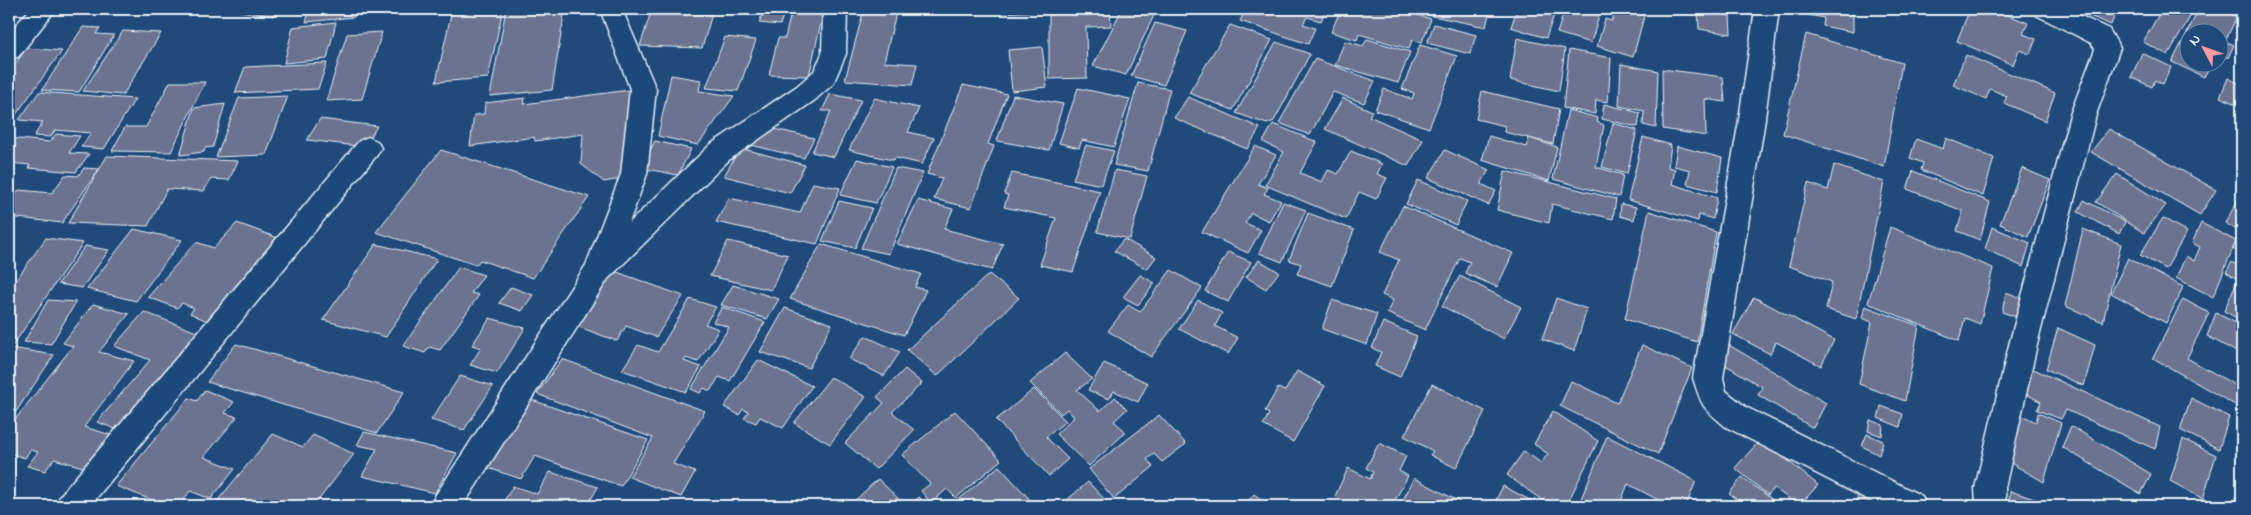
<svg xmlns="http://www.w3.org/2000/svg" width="2251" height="515" viewBox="0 0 2251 515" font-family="'Indie Flower',sans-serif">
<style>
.building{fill:#6c7391;stroke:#e8f1f8}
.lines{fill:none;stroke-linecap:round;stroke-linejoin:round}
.street-casing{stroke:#e8f1f8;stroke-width:3}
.street{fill:#1f4a7a;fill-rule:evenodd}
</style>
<rect width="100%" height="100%" fill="#1f4a7a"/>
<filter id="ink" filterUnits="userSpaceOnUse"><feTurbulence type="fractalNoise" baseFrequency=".02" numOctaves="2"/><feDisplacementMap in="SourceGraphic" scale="10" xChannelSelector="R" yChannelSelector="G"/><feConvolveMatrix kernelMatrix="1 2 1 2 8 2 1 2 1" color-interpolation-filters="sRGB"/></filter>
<g filter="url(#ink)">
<!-- building -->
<g class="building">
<polygon points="227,9 278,9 273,16"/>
<polygon points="310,9 355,9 354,17 306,22"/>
<polygon points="358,9 400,9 400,11 356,15"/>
<polygon points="468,9 503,9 488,78 436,82 452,10"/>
<polygon points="506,9 565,9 552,90 490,96"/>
<polygon points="764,9 785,9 780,25 759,23"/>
<polygon points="803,9 824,9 809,76 769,75 778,38 785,38 791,13 802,13"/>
<polygon points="864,9 897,9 884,62 917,64 912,85 845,80"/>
<polygon points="993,9 1051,9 1051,11 993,13"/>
<polygon points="1055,9 1110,9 1111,26 1086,27 1087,78 1049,79 1049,15 1055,15"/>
<polygon points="1122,9 1140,9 1155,13 1126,75 1093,66"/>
<polygon points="1173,9 1205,9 1204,14"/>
<polygon points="1246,9 1326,9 1321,21 1307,17 1303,24 1315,28 1308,44 1240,21"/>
<polygon points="1341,9 1397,9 1431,19 1422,42 1412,40 1409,49 1359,34 1357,40 1331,32"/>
<polygon points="1430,9 1490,9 1486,27 1428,15"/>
<polygon points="1517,9 1556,9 1546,38 1511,27"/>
<polygon points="1565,9 1601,9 1591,43 1557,33"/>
<polygon points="1610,9 1646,9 1633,57 1597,46 1605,19 1612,21 1615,10"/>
<polygon points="1789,9 1853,9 1853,32 1823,26 1824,18 1789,11"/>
<polygon points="1970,9 1993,9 2028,23 2023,34 2036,39 2030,54 2019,50 2013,65 1957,41"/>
<polygon points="2079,9 2117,9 2111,25 2078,11"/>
<polygon points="2162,9 2172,9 2190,17 2168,55 2143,42"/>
<polygon points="2199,9 2220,9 2237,17 2225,41 2234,45 2228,58 2218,53 2218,32 2188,32 2188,62 2212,62 2204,77 2172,62"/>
<polygon points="1698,11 1730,16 1731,34 1699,29"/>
<polygon points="651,12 712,14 702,48 640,46"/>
<polygon points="336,22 327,59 284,63 293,27"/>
<polygon points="1155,23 1187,31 1164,85 1131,76"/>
<polygon points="1434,24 1476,35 1470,54 1427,43"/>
<polygon points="1230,25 1272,40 1233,110 1189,93"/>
<polygon points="83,27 100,28 96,34 114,35 79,92 42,90"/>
<polygon points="123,31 161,33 123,95 83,91"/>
<polygon points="382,32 362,99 326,101 347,34"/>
<polygon points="1806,34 1902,63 1884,167 1783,134"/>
<polygon points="725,37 756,40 738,91 706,88"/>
<polygon points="1517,38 1565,49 1559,91 1510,80"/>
<polygon points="1367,39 1410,52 1398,83 1335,65 1345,41 1363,46"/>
<polygon points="1276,42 1310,54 1274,121 1267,124 1236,113"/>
<polygon points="1420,45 1457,56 1429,128 1375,110 1384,89 1412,99 1414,93 1402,89"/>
<polygon points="1042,47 1047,87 1012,91 1008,50"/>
<polygon points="27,48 62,51 9,124 9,72"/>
<polygon points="1569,50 1611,58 1608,102 1596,100 1595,114 1563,108"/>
<polygon points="2142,53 2171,67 2163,84 2155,80 2152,87 2131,77"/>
<polygon points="1966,55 2055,93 2045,121 2004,103 2007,96 1990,89 1986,99 1953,85"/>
<polygon points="1315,59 1375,81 1364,103 1333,92 1310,135 1279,123"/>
<polygon points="327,63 318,89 235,93 245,67"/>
<polygon points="1621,64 1658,71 1656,128 1643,125 1644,111 1619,106"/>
<polygon points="1662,69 1723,77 1725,102 1705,99 1706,136 1663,129"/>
<polygon points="671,75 701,80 699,91 734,96 698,145 658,136"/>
<polygon points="2228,78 2242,85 2242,107 2220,97"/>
<polygon points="170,82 205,82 171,152 112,151 125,127 146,127"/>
<polygon points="1138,83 1170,89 1148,171 1114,165"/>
<polygon points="963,85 1007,94 988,144 994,146 971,208 934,199 942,178 927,174"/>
<polygon points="1078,88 1130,99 1114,147 1082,140 1079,148 1059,143"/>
<polygon points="629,90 626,178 604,182 581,164 583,134 535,141 534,137 470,146 474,115 484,114 485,103 525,98 524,104"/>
<polygon points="1482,91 1559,109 1553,144 1504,132 1505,126 1476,119"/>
<polygon points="39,92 135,99 104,149 81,147 91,133 55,130 51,137 34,136 43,122 19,120"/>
<polygon points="830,94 861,100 834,157 812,152 831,111 822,111"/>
<polygon points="1013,95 1063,104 1049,150 997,141"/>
<polygon points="288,96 266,155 216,157 239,98"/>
<polygon points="1188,97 1260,128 1247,149 1174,118"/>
<polygon points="874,98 919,108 908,132 934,138 922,164 896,158 892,160 849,150"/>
<polygon points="1343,98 1372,111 1369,116 1423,140 1408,166 1325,129"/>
<polygon points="225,104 213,147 205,148 204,152 180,155 194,108"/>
<polygon points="1604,104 1640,113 1638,127 1602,119"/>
<polygon points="1568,110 1598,118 1597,122 1604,125 1596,167 1623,175 1619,197 1553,179"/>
<polygon points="320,119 377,126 365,147 307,140"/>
<polygon points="1613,123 1637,130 1627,174 1602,167"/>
<polygon points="1273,124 1317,142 1300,173 1322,182 1328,170 1338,174 1351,151 1382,164 1377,174 1387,178 1376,199 1359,192 1346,219 1265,185 1284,152 1263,142"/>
<polygon points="761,126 814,138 804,158 751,145"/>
<polygon points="2109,129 2216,190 2200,215 2091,152"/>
<polygon points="56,134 80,136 69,153 89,154 76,172 28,168 30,165 9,163 9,138 50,142"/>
<polygon points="1489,136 1527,147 1529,138 1557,147 1549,181 1482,160"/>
<polygon points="1643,137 1671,145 1668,167 1675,169 1672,184 1717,198 1713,219 1699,215 1698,221 1628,200"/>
<polygon points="1946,138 1994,158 1983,196 1921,170 1923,163 1910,158 1916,139 1943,149"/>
<polygon points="655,141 691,149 678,175 641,168"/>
<polygon points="1086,145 1114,151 1101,185 1073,179"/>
<polygon points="1255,146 1276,155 1258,184 1268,188 1264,194 1281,201 1269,221 1251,213 1245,223 1261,230 1248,253 1202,232"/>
<polygon points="1677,146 1722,158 1717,192 1687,184 1690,170 1674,166"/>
<polygon points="740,148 805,165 790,193 724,176"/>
<polygon points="441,150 589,197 533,278 480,260 476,265 376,232"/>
<polygon points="1445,150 1489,170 1481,184 1496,191 1488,205 1428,178"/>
<polygon points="107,156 238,161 229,180 211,179 204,191 167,189 148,226 68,223"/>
<polygon points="857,159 892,167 876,203 840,195"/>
<polygon points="1834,165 1884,182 1856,319 1826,309 1832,282 1789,266 1808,183 1828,190"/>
<polygon points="84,168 99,169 62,223 9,217 9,204 19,190 52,193 65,175 78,176"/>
<polygon points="896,168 923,173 889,254 861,248"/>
<polygon points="2022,168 2050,180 2028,237 2000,224"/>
<polygon points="1115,170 1147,176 1130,239 1097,232"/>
<polygon points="1505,171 1616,199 1613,219 1552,204 1549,223 1497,210"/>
<polygon points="1913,171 1990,202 1980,240 1957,231 1963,211 1907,189"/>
<polygon points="1012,173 1100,191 1073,272 1040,265 1056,218 1004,207 1008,195 1004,194"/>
<polygon points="2117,174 2166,205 2144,233 2096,202"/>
<polygon points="1418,180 1467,201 1456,225 1406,204"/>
<polygon points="813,183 840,188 817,244 716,222 729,198 800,213"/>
<polygon points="2242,193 2242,233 2225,223"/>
<polygon points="918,200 953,209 944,229 1003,244 992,270 897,244"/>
<polygon points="2084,200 2125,222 2119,234 2078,212"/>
<polygon points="839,201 872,208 855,248 822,241"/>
<polygon points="1283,202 1306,210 1282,262 1259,253"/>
<polygon points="1621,204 1636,207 1634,220 1620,216"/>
<polygon points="1403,206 1513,253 1497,287 1465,273 1470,262 1460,258 1425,330 1387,313 1393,300 1382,295 1399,260 1380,252"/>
<polygon points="1649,211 1716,232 1697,342 1625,319"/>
<polygon points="1308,213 1354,230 1332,286 1297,274 1301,264 1289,260"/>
<polygon points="2163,218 2187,232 2166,269 2140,255"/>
<polygon points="237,223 278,238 207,321 190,313 194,308 182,303 177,308 148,297 196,242 214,248"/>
<polygon points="2201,223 2236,241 2213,297 2176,278 2186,256 2194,261 2200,247 2192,243"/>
<polygon points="1890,227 1993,268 1980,324 1965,318 1959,341 1868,303"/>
<polygon points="1992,227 2030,243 2023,267 1985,249"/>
<polygon points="134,229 182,240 136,301 87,289"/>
<polygon points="2083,229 2121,244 2103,322 2065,306"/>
<polygon points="2239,235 2242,236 2242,254 2233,249"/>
<polygon points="46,238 83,243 11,348 54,355 9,422 9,290"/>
<polygon points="1124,239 1156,257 1147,269 1114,251"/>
<polygon points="728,241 788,255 771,290 710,276"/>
<polygon points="376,244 437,259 386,337 323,320"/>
<polygon points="821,244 921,274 915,287 926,290 904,335 790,299"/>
<polygon points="85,246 109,250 82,288 58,284"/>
<polygon points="1228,252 1251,262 1228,302 1205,291"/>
<polygon points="2128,258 2183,287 2166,323 2111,293"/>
<polygon points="1259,260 1279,272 1266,289 1246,277"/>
<polygon points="2232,262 2242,269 2242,282 2226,272"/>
<polygon points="459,267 484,275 471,293 479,295 440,350 429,347 425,353 403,346"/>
<polygon points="1171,270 1202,288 1151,357 1108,331 1128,305 1140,312"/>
<polygon points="614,271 683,296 656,337 626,326 617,341 576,326"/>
<polygon points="989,274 1019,298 937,376 907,350"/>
<polygon points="1140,275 1155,283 1138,305 1123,297"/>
<polygon points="1460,276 1521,307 1504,339 1442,306"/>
<polygon points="2236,283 2242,286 2242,321 2224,311"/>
<polygon points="733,285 779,299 767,319 721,305"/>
<polygon points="511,287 533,295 522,311 499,303"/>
<polygon points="2006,292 2021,298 2016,317 2002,312"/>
<polygon points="1754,297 1834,340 1821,366 1776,342 1770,354 1733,334"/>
<polygon points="1556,298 1587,309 1574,351 1542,339"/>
<polygon points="690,299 716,307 705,324 719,329 698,362 686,358 684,361 701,367 686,392 622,370 638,345 658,352"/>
<polygon points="2183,299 2209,313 2187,358 2242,389 2242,409 2153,358"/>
<polygon points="48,300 76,302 51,344 24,342"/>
<polygon points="1198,300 1222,313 1215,326 1238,338 1228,354 1179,329"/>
<polygon points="1332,300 1377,314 1367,345 1322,329"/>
<polygon points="93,304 129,314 99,352 134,361 84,427 118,437 94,470 54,459 45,471 27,466 38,452 30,450 25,458 9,453 9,427 73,346 63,343"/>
<polygon points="1865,306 1919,326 1905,401 1859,384 1872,322 1862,318"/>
<polygon points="722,307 765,322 730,381 719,377 710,391 704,388 700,393 691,389 729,327 713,322"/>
<polygon points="785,308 832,324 809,368 760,352"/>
<polygon points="144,312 207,336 126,433 97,422 150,360 114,346"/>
<polygon points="2216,313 2242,326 2242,355 2207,336"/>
<polygon points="490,318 525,328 497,373 470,365 481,348 472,345"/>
<polygon points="1383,322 1417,336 1400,377 1375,366 1381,352 1372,348"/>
<polygon points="2058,328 2095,345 2084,386 2046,369"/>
<polygon points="865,336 900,352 884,376 849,359"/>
<polygon points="236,344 404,392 377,433 207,382"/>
<polygon points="1642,345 1692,368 1658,454 1560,406 1571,381 1617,403"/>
<polygon points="1729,345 1826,403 1813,428 1758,395 1762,387 1719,361"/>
<polygon points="1065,353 1092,379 1077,390 1100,411 1115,397 1127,409 1114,421 1126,432 1089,466 1056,434 1074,417 1067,409 1061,414 1030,383"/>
<polygon points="562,359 705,411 673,464 695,472 681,497 629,477 653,438 537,394"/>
<polygon points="758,360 812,386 783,428 760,417 756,423 744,418 749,412 743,409 739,415 724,407"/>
<polygon points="1104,363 1148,383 1138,402 1114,391 1109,399 1088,390"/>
<polygon points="2029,367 2160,427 2155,449 2066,410 2061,419 2037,410 2041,402 2021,391"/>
<polygon points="905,369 922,383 892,412 914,430 876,469 845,443 884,403 877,397"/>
<polygon points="1297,371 1325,386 1293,442 1263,425 1269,414 1265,411 1278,388 1285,391"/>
<polygon points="460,376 493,386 464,430 431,420"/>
<polygon points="831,377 866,397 830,444 794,423"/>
<polygon points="1432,384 1485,411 1456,468 1430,455 1433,451 1404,436"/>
<polygon points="1034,389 1066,421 1046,437 1068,459 1049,476 996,420"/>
<polygon points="205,390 234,402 225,413 237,417 204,457 235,469 211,499 190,491 179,506 167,506 116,486 189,398 197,401"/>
<polygon points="2191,398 2229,417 2219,449 2180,430"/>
<polygon points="529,399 648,440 621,486 535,456 521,479 485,467"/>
<polygon points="1881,406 1903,414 1900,427 1878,418"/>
<polygon points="955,411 1001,460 956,498 947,489 931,503 921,491 930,484 902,455"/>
<polygon points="1553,411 1598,441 1566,506 1550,506 1507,475 1524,451 1541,463 1548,454 1534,444"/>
<polygon points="2013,411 2036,422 2038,413 2061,423 2044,482 2002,458"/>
<polygon points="1159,415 1186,444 1162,462 1154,454 1147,459 1153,467 1114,499 1089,469"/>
<polygon points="1870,420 1883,425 1882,436 1868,431"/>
<polygon points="2071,426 2151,474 2141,494 2062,447"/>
<polygon points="364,432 457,453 435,493 362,476 377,449 357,445"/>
<polygon points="273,434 303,447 313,435 354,454 314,506 213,506"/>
<polygon points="1867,434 1883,441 1879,455 1862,446"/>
<polygon points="1607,436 1696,481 1686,506 1670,506 1628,484 1619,506 1578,506"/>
<polygon points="1761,439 1818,485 1799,506 1774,488 1768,495 1735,468"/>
<polygon points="2183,439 2216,455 2203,499 2170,481"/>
<polygon points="1379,443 1406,456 1399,471 1408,476 1392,506 1354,506 1335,496 1348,468 1370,479 1373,472 1366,468"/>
<polygon points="999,466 1036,506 951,506"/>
<polygon points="550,472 598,487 587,506 501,506 513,486 537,494"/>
<polygon points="1742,477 1781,506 1746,506 1729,494"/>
<polygon points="1414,478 1460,502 1458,506 1400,506"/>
<polygon points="878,479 906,506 849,506"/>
<polygon points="1088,482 1111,506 1060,506"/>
<polygon points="1503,486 1541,506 1493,506"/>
<polygon points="2010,491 2056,506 2009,506"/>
<polygon points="1254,494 1270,506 1244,506"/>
<polygon points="1859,494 1879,506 1853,506"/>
<polygon points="919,497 928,506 910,506"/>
</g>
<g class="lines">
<defs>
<g id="street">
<polygon points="30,9 56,9 18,57 9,59 9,33"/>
<polygon points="600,9 622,9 656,89 647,174 629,223 711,144 797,86 814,71 822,54 823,9 847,9 846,54 833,84 815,100 729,160 608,279 463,506 431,506 435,496 586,265 621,174 630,89"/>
<path d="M 1755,9 L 1779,9 L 1764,126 L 1723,378 L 1726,391 L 1746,407 L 1922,496 L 1926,506 L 1880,506 L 1726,427 C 1702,407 1702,407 1693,378 L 1738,126 Z"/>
<polygon points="2033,9 2066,9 2109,29 2120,48 2096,115 2037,345 2005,488 2006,506 1976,506 1975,488 2009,345 2070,115 2095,49 2091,43 2036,15"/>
<polygon points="368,137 377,141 381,148 377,155 90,506 56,506 60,496 359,141"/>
</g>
</defs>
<!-- street casing -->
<use href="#street" class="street-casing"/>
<!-- street -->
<use href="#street" class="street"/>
</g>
</g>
<!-- margin -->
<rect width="2251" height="515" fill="none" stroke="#1f4a7a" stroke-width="30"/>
<rect x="15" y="15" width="2221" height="485" fill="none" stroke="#e8f1f8" stroke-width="2" filter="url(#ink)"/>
<!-- north arrow -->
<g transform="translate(2204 48) rotate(311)"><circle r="24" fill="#1f4a7a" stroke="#6f8dac"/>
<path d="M0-4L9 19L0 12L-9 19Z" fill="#ff9aa2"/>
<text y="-8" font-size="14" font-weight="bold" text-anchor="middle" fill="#e8f1f8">N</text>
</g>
</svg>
